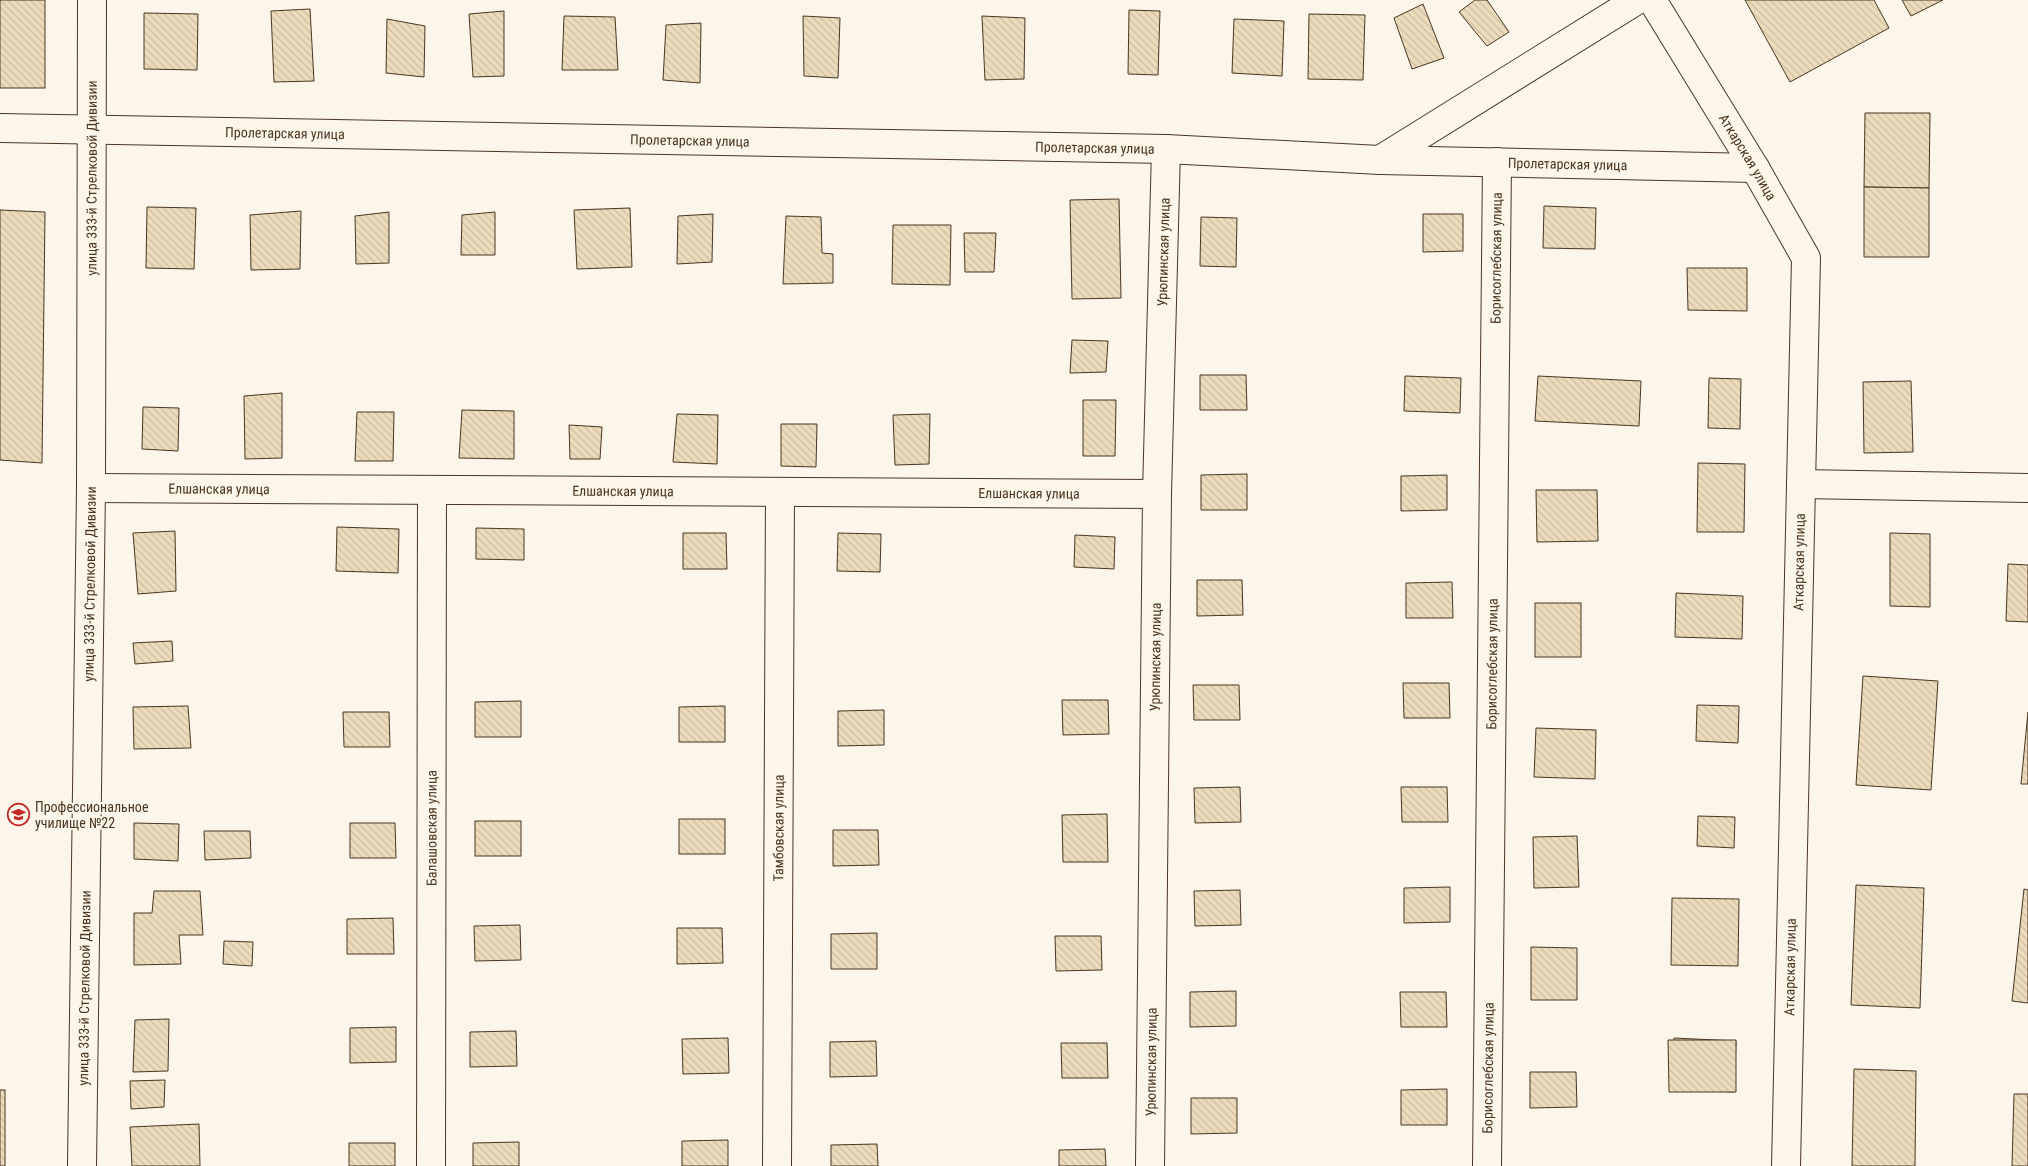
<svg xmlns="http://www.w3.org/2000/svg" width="2028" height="1166" viewBox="0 0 2028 1166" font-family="'Roboto Condensed',sans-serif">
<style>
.building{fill:url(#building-back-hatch);stroke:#4a3520}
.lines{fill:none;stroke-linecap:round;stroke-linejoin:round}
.minor-casing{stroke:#4a3520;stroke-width:30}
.minor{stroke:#fbf6e9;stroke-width:28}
.labels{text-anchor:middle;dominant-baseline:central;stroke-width:4;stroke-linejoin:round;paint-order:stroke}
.street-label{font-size:14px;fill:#4a3520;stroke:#fbf6e9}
.poi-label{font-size:14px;fill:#4a3520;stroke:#fbf6e9;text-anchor:start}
</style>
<defs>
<pattern id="building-back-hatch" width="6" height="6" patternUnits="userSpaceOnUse" patternTransform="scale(1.25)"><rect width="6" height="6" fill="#ecdcbc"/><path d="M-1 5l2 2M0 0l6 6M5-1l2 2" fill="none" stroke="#ccbda1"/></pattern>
</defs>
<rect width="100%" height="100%" fill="#fbf6e9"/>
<!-- building -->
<g class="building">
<rect x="0" y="0" width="45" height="88"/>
<polygon points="1475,0 1487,0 1509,32 1487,46 1459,12"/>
<polygon points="1745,0 1874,0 1889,28 1790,82"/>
<polygon points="1902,0 1943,0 1911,16"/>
<polygon points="1423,4 1444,58 1412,69 1394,18"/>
<polygon points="310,9 314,81 274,82 271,11"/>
<polygon points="1129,10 1160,11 1158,75 1128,74"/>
<polygon points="504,11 504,76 473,77 469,14"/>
<polygon points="144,13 198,14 197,70 144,69"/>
<polygon points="1309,14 1365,15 1363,80 1308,79"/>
<polygon points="564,16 615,17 618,70 562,70"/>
<polygon points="803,16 840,18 838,78 804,76"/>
<polygon points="982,16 1025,18 1024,79 985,80"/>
<polygon points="387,19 425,26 424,77 386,73"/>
<polygon points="1234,19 1284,21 1282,76 1232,73"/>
<polygon points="701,23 700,83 663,80 666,25"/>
<polygon points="1865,113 1930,113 1929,188 1864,187"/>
<polygon points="1864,187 1929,188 1929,257 1864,257"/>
<polygon points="1119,199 1121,298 1072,299 1070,200"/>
<polygon points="1544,206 1596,208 1595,249 1543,248"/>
<polygon points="147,207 196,208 194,269 146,268"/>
<polygon points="630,208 632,267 577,269 574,210"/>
<polygon points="0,210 45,212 42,463 0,460"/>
<polygon points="301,211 300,269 251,270 250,215"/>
<polygon points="389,212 389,263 356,264 355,216"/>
<polygon points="495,212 495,255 461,255 462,215"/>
<polygon points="713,214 712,262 677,264 678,216"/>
<polygon points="1423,214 1463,214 1463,251 1423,252"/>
<polygon points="786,216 821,217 822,253 833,254 833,283 783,284"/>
<polygon points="1201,217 1237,218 1236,267 1200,266"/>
<polygon points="893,225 951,225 950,285 892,284"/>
<polygon points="964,233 996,233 994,272 965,272"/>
<polygon points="1687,268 1747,268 1747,311 1688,310"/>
<polygon points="1072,340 1108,341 1106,372 1070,373"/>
<polygon points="1200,375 1246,375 1247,410 1200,410"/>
<polygon points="1405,376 1461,378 1460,413 1404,411"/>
<polygon points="1538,376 1641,381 1639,426 1535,421"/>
<polygon points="1709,378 1741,379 1740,429 1708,428"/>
<polygon points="1911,381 1913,452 1864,453 1863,382"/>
<polygon points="282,393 282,458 245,459 244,396"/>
<polygon points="1083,400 1116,400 1115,456 1083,456"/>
<polygon points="143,407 179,408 178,451 142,449"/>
<polygon points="462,410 514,411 514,459 459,458"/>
<polygon points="357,412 394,412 393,461 355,461"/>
<polygon points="677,414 718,415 717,464 673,462"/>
<polygon points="930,414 929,464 895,465 893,415"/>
<polygon points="781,424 817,424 816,467 781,466"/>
<polygon points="569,425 602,427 600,459 570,459"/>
<polygon points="1698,463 1745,464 1744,532 1697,532"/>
<polygon points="1247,474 1247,510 1201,510 1201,475"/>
<polygon points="1447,475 1447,510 1401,511 1401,476"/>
<polygon points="1536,490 1597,490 1598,541 1537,542"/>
<polygon points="337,527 399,529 398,573 336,571"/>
<polygon points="476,528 524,529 524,560 476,559"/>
<polygon points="175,531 176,591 138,594 133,533"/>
<polygon points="683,533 726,533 727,569 683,569"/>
<polygon points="838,533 881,534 880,572 837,571"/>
<polygon points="1890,533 1930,534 1930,607 1890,606"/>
<polygon points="1075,535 1115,537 1114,569 1074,567"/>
<polygon points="2008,564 2028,565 2028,622 2006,621"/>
<polygon points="1197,580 1242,580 1243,615 1197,616"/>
<polygon points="1452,582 1453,618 1406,618 1406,583"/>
<polygon points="1676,593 1743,596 1742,639 1675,637"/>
<rect x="1535" y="603" width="46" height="54"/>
<polygon points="172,641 173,661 135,664 133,643"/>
<polygon points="1863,676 1938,681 1931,790 1856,785"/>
<polygon points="1403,683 1449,683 1450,718 1404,718"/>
<polygon points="1193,685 1239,685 1240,720 1194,720"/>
<polygon points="1062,700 1108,700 1109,734 1063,735"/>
<polygon points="521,701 521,737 475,737 475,702"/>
<polygon points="1697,705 1739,706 1738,743 1696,741"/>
<polygon points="188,706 191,748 134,749 133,707"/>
<polygon points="725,706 725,742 679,742 679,707"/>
<polygon points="884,710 884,745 838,746 838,711"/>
<polygon points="343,712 389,712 390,747 344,747"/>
<polygon points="2028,712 2028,784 2021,784"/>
<polygon points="1536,728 1596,730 1595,779 1534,777"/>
<polygon points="1240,787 1241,822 1195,823 1194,788"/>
<polygon points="1401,787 1447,787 1448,822 1402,822"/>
<polygon points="1107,814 1108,862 1063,862 1062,815"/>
<polygon points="1698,816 1735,817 1734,848 1697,846"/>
<rect x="679" y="819" width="46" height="35"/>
<rect x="475" y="821" width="46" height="35"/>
<polygon points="134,823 179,824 178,861 134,859"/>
<polygon points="350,823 395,823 396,858 350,858"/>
<polygon points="833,830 878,830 879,865 833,866"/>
<polygon points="204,831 250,831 251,858 205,860"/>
<polygon points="1577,836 1579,887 1534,888 1533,837"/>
<polygon points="1856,885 1924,888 1920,1008 1851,1005"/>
<polygon points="1450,887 1450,922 1404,923 1404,888"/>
<polygon points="2024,889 2028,890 2028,1003 2012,1001"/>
<polygon points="1240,890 1241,925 1195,926 1194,891"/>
<polygon points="154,891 200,891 203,935 179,935 181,964 134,965 134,913 152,913"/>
<polygon points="1672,898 1739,899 1738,966 1671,965"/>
<polygon points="393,918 394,954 347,954 347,919"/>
<polygon points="520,925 521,960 475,961 474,926"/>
<polygon points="677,928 722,928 723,963 677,964"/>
<polygon points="877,933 877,969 831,969 831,934"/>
<polygon points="1055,936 1101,936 1102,970 1056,971"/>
<polygon points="224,941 253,942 252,966 223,964"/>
<polygon points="1531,947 1577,948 1577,1000 1531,1000"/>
<polygon points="1236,991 1236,1026 1190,1027 1190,992"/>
<polygon points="1400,992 1446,992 1447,1027 1401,1027"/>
<polygon points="169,1019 168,1071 133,1072 135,1020"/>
<polygon points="396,1027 396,1062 350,1063 350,1028"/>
<polygon points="516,1031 517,1066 470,1067 470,1032"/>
<polygon points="728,1038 729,1073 683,1074 682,1039"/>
<polygon points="1674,1038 1736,1041 1734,1092 1672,1089"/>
<polygon points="1668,1040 1736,1040 1736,1092 1669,1092"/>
<polygon points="876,1041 877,1076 830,1077 830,1042"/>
<polygon points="1061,1043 1107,1043 1108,1078 1062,1078"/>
<polygon points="1854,1069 1916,1071 1915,1166 1852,1166"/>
<polygon points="1530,1072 1576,1072 1577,1107 1530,1108"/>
<polygon points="165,1080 164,1107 131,1109 130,1081"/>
<polygon points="1447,1089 1447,1125 1401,1125 1401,1090"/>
<rect x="0" y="1090" width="5" height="76"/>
<polygon points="2014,1094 2028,1094 2028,1166 2012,1166"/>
<polygon points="1191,1098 1237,1098 1237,1133 1191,1134"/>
<polygon points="199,1124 200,1166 132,1166 130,1127"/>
<polygon points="728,1140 728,1166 682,1166 682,1141"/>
<polygon points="519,1142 519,1166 473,1166 473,1143"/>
<rect x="349" y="1143" width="46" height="23"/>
<polygon points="877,1144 878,1166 831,1166 831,1145"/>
<polygon points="1105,1149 1106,1166 1059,1166 1059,1150"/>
</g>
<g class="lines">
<defs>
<g id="minor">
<path id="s1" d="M 1652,0 L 1755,168 L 1806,258 L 1786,1166"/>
<path id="s2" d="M 0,128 L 1166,149 L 1380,160 L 1755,168"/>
<polyline points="1380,160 1637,0"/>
<polyline points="1801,484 2028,488"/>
<path id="s3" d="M 91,488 L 1157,494"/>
<path id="s4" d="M 82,1166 L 91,488 L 92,0"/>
<path id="s5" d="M 431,1166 L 432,490"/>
<path id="s6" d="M 777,1166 L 780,492"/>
<path id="s7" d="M 1150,1166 L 1157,494 L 1166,149"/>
<path id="s8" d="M 1487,1166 L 1497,162"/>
</g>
</defs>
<!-- minor casing -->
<use href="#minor" class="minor-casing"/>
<!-- minor -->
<use href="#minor" class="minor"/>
</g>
<!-- icons -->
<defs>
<symbol id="university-ring" viewBox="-11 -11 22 22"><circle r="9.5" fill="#fbf6e9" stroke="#c62828" stroke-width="1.5"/><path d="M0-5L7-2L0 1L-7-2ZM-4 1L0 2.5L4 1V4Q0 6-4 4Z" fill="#c62828"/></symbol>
</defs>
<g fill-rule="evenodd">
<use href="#university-ring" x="6" y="802" width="25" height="25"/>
</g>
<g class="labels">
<!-- street labels -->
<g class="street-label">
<text stroke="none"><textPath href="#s2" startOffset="285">Пролетарская улица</textPath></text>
<text stroke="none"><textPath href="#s2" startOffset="690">Пролетарская улица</textPath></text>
<text stroke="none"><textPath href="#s2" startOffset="1095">Пролетарская улица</textPath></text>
<text stroke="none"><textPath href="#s1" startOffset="184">Аткарская улица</textPath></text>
<text stroke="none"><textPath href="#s2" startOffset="1568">Пролетарская улица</textPath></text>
<text stroke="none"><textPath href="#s4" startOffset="988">улица 333-й Стрелковой Дивизии</textPath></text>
<text stroke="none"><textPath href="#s7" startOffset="914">Урюпинская улица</textPath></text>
<text stroke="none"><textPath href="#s8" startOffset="908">Борисоглебская улица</textPath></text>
<text stroke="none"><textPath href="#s3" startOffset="128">Елшанская улица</textPath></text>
<text stroke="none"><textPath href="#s3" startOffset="532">Елшанская улица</textPath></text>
<text stroke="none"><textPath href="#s3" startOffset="938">Елшанская улица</textPath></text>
<text transform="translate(1799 562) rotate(-89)">Аткарская улица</text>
<text stroke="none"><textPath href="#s4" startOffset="582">улица 333-й Стрелковой Дивизии</textPath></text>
<text stroke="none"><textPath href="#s7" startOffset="509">Урюпинская улица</textPath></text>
<text stroke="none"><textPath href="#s8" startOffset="502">Борисоглебская улица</textPath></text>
<text stroke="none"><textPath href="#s5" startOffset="338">Балашовская улица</textPath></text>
<text stroke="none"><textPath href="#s6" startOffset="338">Тамбовская улица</textPath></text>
<text transform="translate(1790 967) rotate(-89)">Аткарская улица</text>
<text stroke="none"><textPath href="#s4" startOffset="178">улица 333-й Стрелковой Дивизии</textPath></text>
<text stroke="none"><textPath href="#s7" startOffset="104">Урюпинская улица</textPath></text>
<text stroke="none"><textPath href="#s8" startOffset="98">Борисоглебская улица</textPath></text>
</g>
<!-- poi labels -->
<g class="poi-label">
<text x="35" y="807">Профессиональное<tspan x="35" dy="16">училище №22</tspan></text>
</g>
</g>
</svg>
